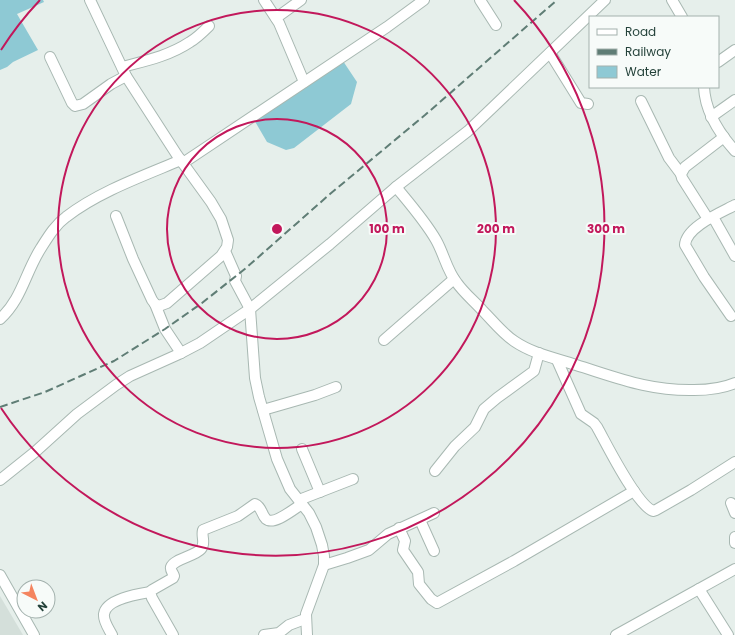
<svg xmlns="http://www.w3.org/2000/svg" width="735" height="635" viewBox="0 0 735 635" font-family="Poppins,sans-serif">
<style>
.built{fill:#d4dfda}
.water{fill:#8ec9d4}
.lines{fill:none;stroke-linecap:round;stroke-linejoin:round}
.minor-casing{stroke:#a8b8b2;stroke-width:12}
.minor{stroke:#fff;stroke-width:10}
.rail{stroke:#5f7d75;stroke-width:2;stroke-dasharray:8 4;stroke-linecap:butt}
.ring{fill:none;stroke:#c2185b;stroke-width:2}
.centre{fill:#c2185b;stroke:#f7fbf9;stroke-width:2}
.ring-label{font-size:12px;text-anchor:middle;font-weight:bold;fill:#c2185b;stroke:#f7fbf9;stroke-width:4;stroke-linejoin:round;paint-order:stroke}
</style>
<rect width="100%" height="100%" fill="#e6efeb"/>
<!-- built -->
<polygon class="built" points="0,596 23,635 0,635"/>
<!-- water -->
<g class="water">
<polygon points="0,0 43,0 44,2 17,14 38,50 13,62 7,67 0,70"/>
<polygon points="341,58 357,82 351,104 294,148 286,150 267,142 250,113 289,90 325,62"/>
</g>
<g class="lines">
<defs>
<g id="minor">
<polyline points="90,0 126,76 177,155 211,202 221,219 228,240 227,247 221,256 167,303 159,306 155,304 152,300 133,259 116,216"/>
<polyline points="264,0 279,23 304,82"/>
<polyline points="480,0 496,25"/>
<polyline points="672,0 682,17"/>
<polyline points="276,18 301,0"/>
<polyline points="550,53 581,103 588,104"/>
<polyline points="50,57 72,103 75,106 83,104 111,84 126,76"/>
<polyline points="718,62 735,50"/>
<path d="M 122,67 C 145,61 169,56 190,42 C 197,38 203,32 209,26"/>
<path d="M 704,87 C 705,112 719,133 735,151"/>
<polyline points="641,101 669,158 681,174"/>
<polyline points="711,117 735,100"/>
<polyline points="183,163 387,27 424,0"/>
<path d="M 396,187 C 410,204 425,221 436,240 C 444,254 447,271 457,283 C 464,293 474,301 482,310 C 493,321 502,333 514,341 C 533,354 555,358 576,365 C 618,378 649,391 694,390 C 709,390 721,389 735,383"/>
<polyline points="713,217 735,256"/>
<polyline points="708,219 682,178 681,174 685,167 724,137"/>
<polyline points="225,251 236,276 235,281 250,309 255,378 259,397 277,459 290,489 309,513 316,527 322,545 324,556 324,565 306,614 307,635"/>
<polyline points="155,304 165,329 181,353"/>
<path d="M 731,316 L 704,277 L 685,245 C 686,227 720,213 735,205"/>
<path d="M 0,319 C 22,299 25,273 41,248 C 48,237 55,225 66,217 C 98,192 143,176 181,160"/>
<polyline points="384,340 454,279"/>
<path d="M 557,360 L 581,414 L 594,423 L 597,427 C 607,445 636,504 653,511 L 656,510 L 691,490 L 735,462"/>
<polyline points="263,410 315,395 336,387"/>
<polyline points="302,449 320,492"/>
<polyline points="435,471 455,446 475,427 484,409 497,398 534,371 539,353"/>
<polyline points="0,480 35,452 77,414 116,385 130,376 179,354 200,343 250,309 330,244 396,187 468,131 605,0"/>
<polyline points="299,500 353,479"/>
<polyline points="731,503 735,513"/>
<polyline points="420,520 434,551"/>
<polyline points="399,528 405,541 403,550 418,572 419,584 431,599 437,603 514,561 634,491"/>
<polyline points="735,537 735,543"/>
<polyline points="324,565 347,558 369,550 388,534 434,513"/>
<polyline points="0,575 34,635"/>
<polyline points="699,589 728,635"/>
<path d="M 112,635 C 109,629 103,621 104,614 C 106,599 138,594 150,592"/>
<path d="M 173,635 L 152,598 L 150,592 L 152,590 L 173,578 L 174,576 C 173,573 170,570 171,567 C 174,559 195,556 201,549 C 206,543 201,537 203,530 L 238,516 L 255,504 C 262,507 261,514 266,519 C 274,526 295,508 302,504"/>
<polyline points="264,635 279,633 289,625 305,619"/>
<polyline points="616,635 735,569"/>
</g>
</defs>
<!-- minor casing -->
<use href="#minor" class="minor-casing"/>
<!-- minor -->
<use href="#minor" class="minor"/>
<!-- rail -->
<polyline class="rail" points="0,407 45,392 114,361 165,329 202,303 246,268 330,194 425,115 557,0"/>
</g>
<!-- distance rings -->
<g class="ring">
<circle cx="277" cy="229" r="110"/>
<circle cx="277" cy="229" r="219"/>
<path d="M1 50A329 329 0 0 1 40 0M514 0A329 329 0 1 1 1 408"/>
</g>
<circle cx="277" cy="229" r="6" class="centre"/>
<g class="ring-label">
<text x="387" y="233">100 m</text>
<text x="496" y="233">200 m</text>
<text x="606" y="233">300 m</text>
</g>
<!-- legend -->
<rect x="589" y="16" width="130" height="72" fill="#f7fbf9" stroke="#a3b1ad"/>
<rect x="597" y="29" width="20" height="6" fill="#ffffff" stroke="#a3b1ad"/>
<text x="625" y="36" font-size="12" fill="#24423a">Road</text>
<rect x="597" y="49" width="20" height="6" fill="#5f7d75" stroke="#a3b1ad"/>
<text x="625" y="56" font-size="12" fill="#24423a">Railway</text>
<rect x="597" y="66" width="20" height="12" fill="#8ec9d4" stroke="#a3b1ad"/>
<text x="625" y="76" font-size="12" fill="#24423a">Water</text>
<!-- north arrow -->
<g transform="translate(36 599) rotate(138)"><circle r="19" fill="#f7fbf9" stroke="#a3b1ad"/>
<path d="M0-3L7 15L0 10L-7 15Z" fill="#f4845f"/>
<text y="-6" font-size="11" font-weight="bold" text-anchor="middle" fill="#24423a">N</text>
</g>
</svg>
